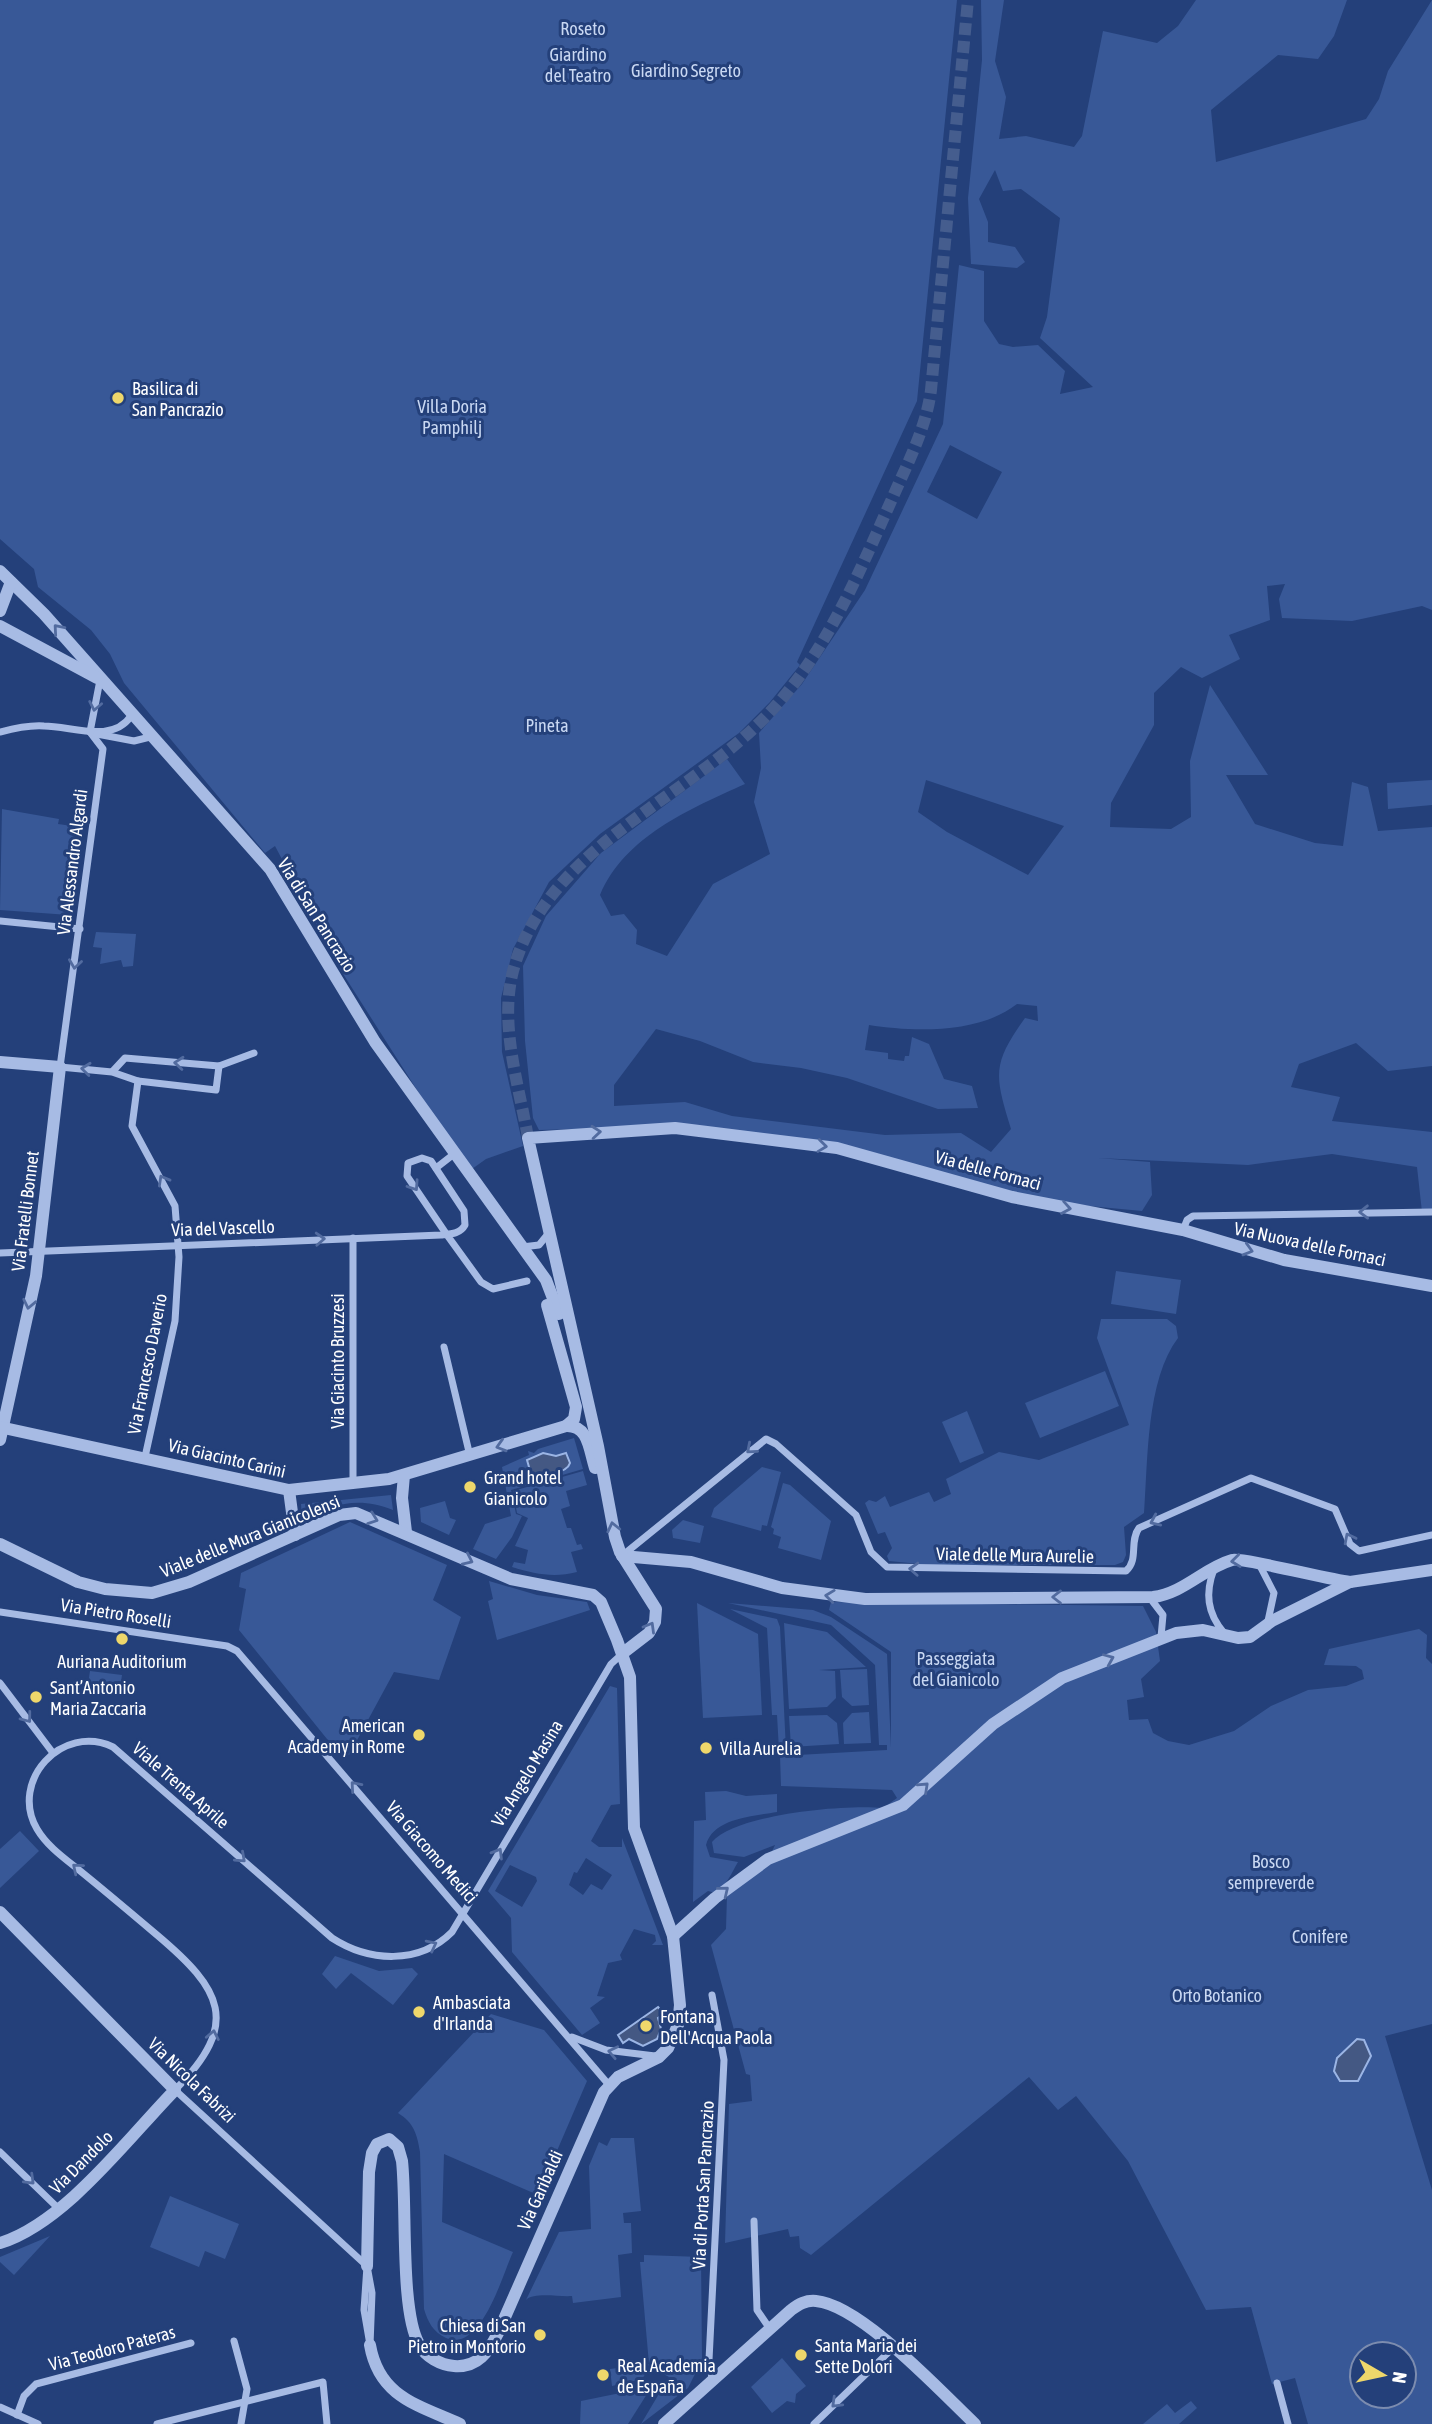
<svg xmlns="http://www.w3.org/2000/svg" width="1432" height="2424" viewBox="0 0 1432 2424" font-family="'Asap Condensed',sans-serif">
<style>
.green{fill:#385897;fill-rule:evenodd}
.water{fill:#445883;stroke:#9bb5e5;stroke-width:2}
.lines{fill:none;stroke-linecap:round;stroke-linejoin:round}
.tertiary-tunnel{stroke:#455d8e;stroke-width:12;stroke-dasharray:12 6;stroke-linecap:butt}
.minor{stroke:#a7bbe4;stroke-width:7}
.tertiary{stroke:#a7bbe4;stroke-width:12}
.oneway{stroke:#526b9f}
.poi-dot{fill:#eed76b;stroke:#24407a;stroke-width:2.5}
.labels{text-anchor:middle;dominant-baseline:central;stroke-width:6;stroke-linejoin:round;paint-order:stroke}
.park-label{font-size:18px;fill:#c9d8f3;stroke:#24407a}
.poi-label{font-size:18px;fill:#fff;stroke:#24407a;text-anchor:start}
.street-label{font-size:18px;fill:#fff;stroke:#24407a}
</style>
<rect width="100%" height="100%" fill="#24407a"/>
<!-- green -->
<g class="green">
<polygon points="0,0 957,0 917,401 797,662 800,665 770,702 739,733 600,834 549,882 513,949 501,998 502,1052 523,1146 486,1159 472,1169 431,1112 340,969 275,846 265,853 124,683 110,654 91,630 38,587 34,569 0,539"/>
<path d="M 981,0 L 1004,0 L 995,61 L 1006,97 L 999,139 L 1026,136 L 1074,147 L 1082,136 L 1103,31 L 1157,43 L 1178,26 L 1196,0 L 1347,0 L 1334,36 L 1318,59 L 1278,55 L 1211,110 L 1216,162 L 1366,119 L 1379,99 L 1388,71 L 1432,0 L 1432,610 L 1422,606 L 1352,621 L 1282,618 L 1279,599 L 1285,584 L 1267,586 L 1270,620 L 1229,635 L 1240,659 L 1202,678 L 1181,667 L 1154,693 L 1154,725 L 1111,803 L 1110,827 L 1171,829 L 1191,817 L 1190,761 L 1210,685 L 1268,775 L 1226,775 L 1255,824 L 1315,843 L 1343,846 L 1352,782 L 1368,787 L 1378,831 L 1432,827 L 1432,1066 L 1388,1071 L 1356,1043 L 1299,1064 L 1291,1087 L 1340,1097 L 1332,1121 L 1432,1132 L 1432,1212 L 1422,1212 L 1417,1167 L 1332,1154 L 1248,1165 L 1098,1158 L 1150,1162 L 1152,1195 L 1142,1211 L 1057,1203 L 1011,1193 L 849,1146 L 700,1126 L 539,1130 L 533,1118 L 525,1041 L 523,966 L 546,916 L 601,853 L 727,759 L 745,784 C 690,809 625,836 600,895 L 611,916 L 624,914 L 637,930 L 636,944 L 667,956 L 713,884 L 770,854 L 754,802 L 761,768 L 759,733 L 802,684 L 865,590 L 943,424 L 959,265 L 984,271 L 984,321 L 999,344 L 1013,347 L 1038,345 L 1065,371 L 1060,394 L 1093,387 L 1040,338 L 1047,317 L 1060,218 L 1021,189 L 1003,191 L 995,170 L 979,199 L 988,222 L 988,242 L 1015,247 L 1025,262 L 1017,268 L 971,264 L 968,198 L 982,60 ZM 950,445 L 1002,472 L 977,519 L 927,492 ZM 926,780 L 1064,826 L 1028,875 L 947,832 L 918,812 ZM 1017,1004 L 1037,1006 L 1038,1021 L 1025,1018 C 991,1065 995,1076 1011,1129 L 991,1152 L 961,1133 L 885,1135 L 732,1116 L 685,1102 L 614,1106 L 614,1085 L 656,1029 L 700,1041 L 753,1062 L 801,1068 L 847,1078 L 938,1109 L 978,1108 L 972,1086 L 944,1079 L 929,1044 L 912,1037 L 909,1056 L 905,1056 L 904,1061 L 888,1059 L 888,1053 L 865,1050 L 869,1025 C 914,1032 979,1034 1017,1004 Z"/>
<polygon points="1432,780 1432,805 1388,809 1387,783"/>
<polygon points="2,809 59,819 58,824 79,827 69,915 0,910"/>
<polygon points="96,932 136,934 133,966 123,967 121,960 100,964 102,948 93,947"/>
<polygon points="1116,1271 1181,1280 1176,1314 1111,1304"/>
<path d="M 1101,1319 L 1167,1319 L 1176,1326 L 1178,1338 C 1146,1380 1148,1461 1144,1513 L 1124,1527 L 1126,1555 L 1123,1562 L 1115,1565 L 930,1565 L 889,1561 L 887,1556 L 892,1548 L 885,1532 L 878,1534 L 865,1503 L 869,1500 L 876,1502 L 885,1496 L 890,1507 L 929,1492 L 934,1502 L 951,1494 L 946,1479 L 999,1452 L 1039,1460 L 1129,1425 L 1097,1338 Z"/>
<polygon points="1105,1371 1119,1406 1040,1438 1025,1403"/>
<polygon points="967,1411 984,1453 960,1463 942,1422"/>
<polygon points="574,1438 583,1469 511,1490 516,1514 522,1516 512,1537 496,1559 473,1549 485,1524 511,1516 502,1467 529,1455 528,1451 534,1453 538,1449"/>
<polygon points="762,1467 781,1472 767,1526 762,1525 761,1531 711,1517 714,1508"/>
<path d="M 583,1471 L 587,1485 L 566,1491 L 570,1506 L 561,1509 L 567,1528 L 571,1528 L 577,1545 L 581,1544 L 583,1549 L 571,1552 L 577,1572 C 554,1578 535,1574 512,1567 L 514,1562 L 525,1564 L 528,1550 L 515,1546 L 528,1518 L 517,1513 L 513,1491 Z"/>
<polygon points="783,1483 790,1485 831,1521 821,1560 778,1548 781,1537 773,1534 774,1529 771,1527"/>
<path d="M 391,1495 L 393,1510 C 359,1496 334,1504 302,1518 L 301,1504 Z"/>
<polygon points="445,1501 450,1518 456,1520 449,1535 421,1522 420,1508"/>
<polygon points="683,1520 704,1526 700,1543 673,1538 672,1530"/>
<polygon points="350,1522 447,1565 433,1600 461,1617 439,1680 394,1672 349,1755 327,1739 239,1630 246,1589 239,1587 241,1573"/>
<polygon points="489,1581 537,1595 587,1602 590,1610 497,1640 488,1601 493,1599"/>
<path d="M 831,1602 L 1143,1606 L 1156,1632 L 1160,1661 L 1141,1679 L 1144,1697 L 1127,1700 L 1129,1720 L 1148,1719 L 1153,1733 L 1168,1741 L 1189,1745 L 1234,1731 L 1271,1706 L 1308,1690 L 1346,1686 L 1364,1679 L 1362,1670 L 1356,1666 L 1324,1665 L 1329,1649 L 1419,1629 L 1427,1635 L 1426,1658 L 1432,1664 L 1432,2024 L 1385,2036 L 1432,2190 L 1432,2424 L 1308,2424 L 1295,2378 L 1272,2384 L 1251,2307 L 1206,2310 L 1128,2161 L 1076,2096 L 1058,2110 L 1029,2077 L 811,2255 L 800,2248 L 799,2236 L 790,2237 L 788,2229 L 725,2243 L 729,2104 L 752,2101 L 750,2075 L 746,2074 L 711,1945 L 726,1929 L 727,1895 L 766,1864 L 775,1845 L 744,1857 L 714,1853 L 712,1842 C 736,1814 846,1804 883,1808 L 897,1798 L 892,1790 L 781,1786 L 780,1756 L 887,1750 L 887,1745 L 879,1745 L 875,1665 L 831,1625 L 728,1603 L 813,1610 L 831,1617 L 887,1654 L 891,1748 L 891,1652 L 829,1610 ZM 1362,2354 L 1404,2354 L 1404,2396 L 1362,2396 Z"/>
<polygon points="697,1603 758,1634 762,1715 703,1718"/>
<polygon points="730,1609 777,1619 780,1627 786,1750 779,1750 777,1715 772,1715 767,1628"/>
<polygon points="784,1623 827,1632 866,1667 819,1670 835,1671 836,1698 827,1707 789,1709"/>
<polygon points="867,1669 869,1705 852,1706 842,1697 840,1670"/>
<polygon points="90,1671 122,1675 119,1696 87,1691"/>
<path d="M 610,1686 L 617,1688 L 620,1804 L 611,1805 L 591,1841 L 599,1847 L 622,1847 L 622,1838 L 663,1945 L 652,1945 L 656,1941 L 655,1935 L 634,1929 L 620,1955 L 622,1960 L 608,1963 L 597,1996 L 605,1997 L 590,2008 L 600,2023 L 582,2035 L 512,1952 L 511,1918 L 488,1891 ZM 586,1858 L 612,1875 L 602,1890 L 591,1884 L 583,1895 L 569,1885 L 574,1872 L 577,1873 ZM 510,1865 L 536,1877 L 537,1881 L 522,1907 L 495,1891 Z"/>
<polygon points="869,1712 871,1743 844,1744 843,1723 852,1713"/>
<polygon points="827,1715 837,1723 839,1744 791,1747 789,1716"/>
<path d="M 726,1791 L 746,1796 L 777,1794 L 777,1812 C 754,1816 713,1818 706,1845 L 710,1857 L 738,1862 C 731,1874 728,1883 716,1893 L 708,1891 L 693,1902 L 694,1821 L 706,1820 L 705,1792 Z"/>
<polygon points="20,1831 39,1851 0,1888 0,1849"/>
<polygon points="335,1956 379,1971 412,1968 418,1974 393,2005 351,1973 336,1989 322,1974"/>
<path d="M 491,2014 L 544,2030 L 587,2081 L 538,2195 L 444,2154 L 442,2222 L 513,2252 C 502,2276 481,2353 446,2338 C 433,2332 428,2322 424,2309 L 420,2152 C 417,2134 414,2123 398,2113 Z"/>
<path d="M 611,2138 L 634,2138 L 641,2211 L 623,2213 L 624,2223 L 631,2223 L 632,2253 L 618,2255 L 621,2297 L 573,2303 L 572,2296 C 558,2297 534,2292 526,2300 L 559,2232 L 591,2229 L 589,2166 L 599,2142 L 607,2146 Z"/>
<polygon points="170,2196 239,2224 225,2259 205,2251 199,2267 150,2247"/>
<polygon points="50,2236 14,2275 0,2262 0,2257"/>
<polygon points="644,2255 701,2257 702,2360 688,2388 641,2424 669,2377 650,2367 642,2379 612,2386 610,2369 649,2364 640,2262 644,2262"/>
<polygon points="782,2358 806,2386 796,2394 795,2403 787,2401 772,2413 751,2387"/>
<polygon points="640,2389 647,2394 628,2424 580,2424 581,2401"/>
<polygon points="1191,2401 1197,2408 1179,2424 1143,2424 1167,2404 1175,2413"/>
</g>
<!-- water -->
<g class="water">
<path d="M 543,1453 L 556,1456 L 566,1453 L 570,1463 C 567,1474 541,1476 531,1474 L 527,1460 Z"/>
<polygon points="658,2007 664,2014 658,2018 661,2029 657,2039 643,2046 629,2039 623,2043 618,2035"/>
<polygon points="1357,2039 1364,2040 1371,2056 1358,2081 1340,2081 1334,2071 1337,2058"/>
</g>
<g class="lines">
<!-- tertiary-tunnel -->
<path class="tertiary-tunnel" d="M 528,1138 C 519,1085 499,1025 513,971 C 544,854 674,804 754,728 C 821,666 855,581 892,499 C 907,464 926,429 931,390 L 968,0"/>
<!-- minor -->
<g class="minor">
<path d="M 0,732 C 15,728 29,725 44,726 C 72,726 112,744 131,716"/>
<polyline points="90,732 103,749 60,1067 112,1072 138,1081 216,1090 219,1066 125,1058 112,1072"/>
<polyline points="90,732 100,680"/>
<polyline points="97,734 134,741 154,736"/>
<polyline points="0,921 80,929"/>
<polyline points="219,1066 254,1053"/>
<polyline points="138,1081 132,1126 175,1206 179,1257 175,1321 145,1457"/>
<polyline points="436,1168 454,1154"/>
<polyline points="1183,1230 1187,1220 1193,1216 1432,1212"/>
<polyline points="353,1238 353,1483"/>
<polyline points="522,1247 539,1245 548,1234"/>
<path d="M 0,1253 L 441,1235 C 451,1234 460,1234 465,1225 L 464,1211 L 431,1161 L 422,1158 L 408,1163 L 407,1176 L 447,1235 L 481,1282 L 493,1289 L 527,1281"/>
<polyline points="444,1347 470,1456"/>
<path d="M 623,1555 L 766,1439 L 776,1444 L 856,1515 L 871,1552 L 887,1567 L 1126,1571 C 1139,1560 1129,1541 1139,1528 L 1251,1478 L 1335,1509 L 1350,1544 L 1359,1551 L 1432,1535"/>
<polyline points="1259,1564 1274,1593 1268,1621"/>
<path d="M 1214,1569 C 1205,1593 1207,1613 1224,1633"/>
<polyline points="1150,1598 1163,1615 1161,1637"/>
<polyline points="0,1612 227,1646 237,1651 609,2085"/>
<polyline points="0,1683 53,1753"/>
<polyline points="712,1995 724,2060 709,2360 712,2378"/>
<polyline points="572,2037 606,2050 655,2056"/>
<polyline points="0,2152 59,2209"/>
<polyline points="754,2221 757,2310 770,2329"/>
<path d="M 367,2266 L 175,2090 C 242,2023 221,1989 157,1935 C 131,1913 105,1891 79,1870 C 64,1858 47,1846 37,1829 C 9,1781 62,1723 113,1747 L 332,1938 C 369,1962 419,1965 452,1932 L 611,1664 L 622,1654"/>
<polyline points="367,2266 364,2310 370,2345"/>
<polyline points="367,2266 372,2293 370,2345"/>
<polyline points="234,2341 247,2389 241,2424"/>
<polyline points="1277,2383 1288,2424"/>
<polyline points="0,2407 38,2424"/>
<polyline points="17,2415 24,2396 36,2384 191,2343"/>
<polyline points="157,2424 323,2382 327,2424"/>
<polyline points="814,2424 893,2348"/>
</g>
<!-- tertiary -->
<g class="tertiary">
<polyline points="0,571 44,614 270,869 375,1042 546,1280 559,1314"/>
<polyline points="0,611 11,582"/>
<polyline points="0,626 97,678"/>
<polyline points="0,1062 60,1067 36,1276 0,1440"/>
<polyline points="547,1305 576,1407 574,1419 566,1426"/>
<path d="M 0,1427 L 289,1490 L 389,1479 L 566,1426 C 589,1425 589,1450 595,1468"/>
<polyline points="404,1475 402,1498 406,1532"/>
<polyline points="289,1490 295,1535"/>
<path d="M 0,1544 L 78,1582 L 105,1589 L 152,1593 L 189,1582 L 339,1515 L 356,1513 L 511,1579 L 593,1595 L 601,1602 L 617,1640 L 630,1677 L 634,1828 L 673,1936 L 680,2005 L 678,2025 L 668,2048 L 659,2057 L 618,2077 L 604,2092 L 498,2333 C 489,2351 478,2368 454,2366 C 441,2365 425,2357 419,2344 C 400,2311 407,2205 402,2161 L 398,2147 L 389,2139 L 377,2144 L 372,2153 L 369,2172 L 367,2266"/>
<path d="M 622,1556 L 691,1562 L 782,1588 L 865,1599 L 1153,1597 C 1184,1593 1204,1568 1232,1560 C 1241,1557 1330,1580 1350,1582"/>
<polyline points="623,1653 649,1633 655,1622 656,1609 620,1552 615,1537 598,1446 528,1138 675,1128 837,1148 1012,1197 1183,1230 1284,1260 1432,1286"/>
<path d="M 0,1912 L 175,2090 C 128,2138 65,2223 0,2243"/>
<polyline points="673,1936 715,1898 768,1859 903,1805 993,1724 1062,1678 1176,1633 1203,1630 1238,1638 1250,1637 1272,1621 1350,1582 1432,1570"/>
<path d="M 370,2345 C 379,2397 418,2405 460,2424"/>
<path d="M 664,2424 L 791,2310 C 799,2304 806,2300 816,2301 C 861,2305 941,2392 975,2424"/>
</g>
</g>
<!-- one-way arrows -->
<defs><path id="oneway-chevron" d="M-2-3.5L2.5 0L-2 3.5" fill="none" stroke-width="1.6" stroke-linecap="round" stroke-linejoin="round" transform="scale(1.75)"/></defs>
<g class="oneway">
<use href="#oneway-chevron" transform="translate(58 629) rotate(-131)"/>
<use href="#oneway-chevron" transform="translate(95 706) rotate(101)"/>
<use href="#oneway-chevron" transform="translate(75 964) rotate(98)"/>
<use href="#oneway-chevron" transform="translate(179 1063) rotate(-175)"/>
<use href="#oneway-chevron" transform="translate(86 1069) rotate(-174)"/>
<use href="#oneway-chevron" transform="translate(596 1132) rotate(-5)"/>
<use href="#oneway-chevron" transform="translate(822 1146) rotate(7)"/>
<use href="#oneway-chevron" transform="translate(163 1180) rotate(-119)"/>
<use href="#oneway-chevron" transform="translate(414 1186) rotate(56)"/>
<use href="#oneway-chevron" transform="translate(1066 1208) rotate(10)"/>
<use href="#oneway-chevron" transform="translate(1364 1212) rotate(179)"/>
<use href="#oneway-chevron" transform="translate(320 1239) rotate(-3)"/>
<use href="#oneway-chevron" transform="translate(1248 1250) rotate(16)"/>
<use href="#oneway-chevron" transform="translate(29 1304) rotate(102)"/>
<use href="#oneway-chevron" transform="translate(501 1446) rotate(163)"/>
<use href="#oneway-chevron" transform="translate(751 1449) rotate(139)"/>
<use href="#oneway-chevron" transform="translate(373 1519) rotate(20)"/>
<use href="#oneway-chevron" transform="translate(1155 1521) rotate(156)"/>
<use href="#oneway-chevron" transform="translate(613 1527) rotate(-103)"/>
<use href="#oneway-chevron" transform="translate(1349 1538) rotate(-117)"/>
<use href="#oneway-chevron" transform="translate(468 1560) rotate(25)"/>
<use href="#oneway-chevron" transform="translate(1236 1561) rotate(173)"/>
<use href="#oneway-chevron" transform="translate(914 1569) rotate(-177)"/>
<use href="#oneway-chevron" transform="translate(830 1596) rotate(-173)"/>
<use href="#oneway-chevron" transform="translate(1057 1597) rotate(-180)"/>
<use href="#oneway-chevron" transform="translate(650 1627) rotate(-60)"/>
<use href="#oneway-chevron" transform="translate(1109 1659) rotate(-23)"/>
<use href="#oneway-chevron" transform="translate(27 1718) rotate(53)"/>
<use href="#oneway-chevron" transform="translate(355 1786) rotate(-131)"/>
<use href="#oneway-chevron" transform="translate(924 1787) rotate(-43)"/>
<use href="#oneway-chevron" transform="translate(498 1853) rotate(-59)"/>
<use href="#oneway-chevron" transform="translate(241 1858) rotate(42)"/>
<use href="#oneway-chevron" transform="translate(77 1868) rotate(-140)"/>
<use href="#oneway-chevron" transform="translate(724 1891) rotate(-39)"/>
<use href="#oneway-chevron" transform="translate(432 1945) rotate(-27)"/>
<use href="#oneway-chevron" transform="translate(213 2035) rotate(-79)"/>
<use href="#oneway-chevron" transform="translate(613 2052) rotate(-168)"/>
<use href="#oneway-chevron" transform="translate(30 2180) rotate(44)"/>
<use href="#oneway-chevron" transform="translate(836 2403) rotate(136)"/>
</g>
<!-- markers -->
<g class="poi-dot">
<circle cx="118" cy="398" r="7"/>
<circle cx="470" cy="1487" r="7"/>
<circle cx="122" cy="1639" r="7"/>
<circle cx="36" cy="1697" r="7"/>
<circle cx="419" cy="1735" r="7"/>
<circle cx="706" cy="1748" r="7"/>
<circle cx="419" cy="2012" r="7"/>
<circle cx="646" cy="2026" r="7"/>
<circle cx="540" cy="2335" r="7"/>
<circle cx="801" cy="2355" r="7"/>
<circle cx="603" cy="2375" r="7"/>
</g>
<g class="labels">
<!-- park labels -->
<g class="park-label">
<text x="583" y="28">Roseto</text>
<text x="578" y="54">Giardino<tspan x="578" dy="21">del Teatro</tspan></text>
<text x="686" y="70">Giardino Segreto</text>
<text x="452" y="406">Villa Doria<tspan x="452" dy="21">Pamphilj</tspan></text>
<text x="547" y="725">Pineta</text>
<text x="956" y="1658">Passeggiata<tspan x="956" dy="21">del Gianicolo</tspan></text>
<text x="1271" y="1861">Bosco<tspan x="1271" dy="21">sempreverde</tspan></text>
<text x="1320" y="1936">Conifere</text>
<text x="1217" y="1995">Orto Botanico</text>
</g>
<!-- poi labels -->
<g class="poi-label">
<text x="132" y="388">Basilica di<tspan x="132" dy="21">San Pancrazio</tspan></text>
<text x="484" y="1477">Grand hotel<tspan x="484" dy="21">Gianicolo</tspan></text>
<text x="122" y="1661" text-anchor="middle">Auriana Auditorium</text>
<text x="50" y="1687">Sant’Antonio<tspan x="50" dy="21">Maria Zaccaria</tspan></text>
<text x="405" y="1725" text-anchor="end">American<tspan x="405" dy="21">Academy in Rome</tspan></text>
<text x="720" y="1748">Villa Aurelia</text>
<text x="433" y="2002">Ambasciata<tspan x="433" dy="21">d'Irlanda</tspan></text>
<text x="660" y="2016">Fontana<tspan x="660" dy="21">Dell'Acqua Paola</tspan></text>
<text x="526" y="2325" text-anchor="end">Chiesa di San<tspan x="526" dy="21">Pietro in Montorio</tspan></text>
<text x="815" y="2345">Santa Maria dei<tspan x="815" dy="21">Sette Dolori</tspan></text>
<text x="617" y="2365">Real Academia<tspan x="617" dy="21">de España</tspan></text>
</g>
<!-- street labels -->
<g class="street-label">
<text transform="translate(72 862) rotate(-83)">Via Alessandro Algardi</text>
<text transform="translate(317 915) rotate(58)">Via di San Pancrazio</text>
<text transform="translate(988 1170) rotate(15)">Via delle Fornaci</text>
<text transform="translate(25 1211) rotate(-83)">Via Fratelli Bonnet</text>
<text transform="translate(223 1228) rotate(-2)">Via del Vascello</text>
<text transform="translate(1310 1244) rotate(12)">Via Nuova delle Fornaci</text>
<text transform="translate(337 1361) rotate(-90)">Via Giacinto Bruzzesi</text>
<text transform="translate(147 1364) rotate(-79)">Via Francesco Daverio</text>
<text transform="translate(227 1458) rotate(13)">Via Giacinto Carini</text>
<text transform="translate(250 1536) rotate(-22)">Viale delle Mura Gianicolensi</text>
<text transform="translate(1015 1555) rotate(1)">Viale delle Mura Aurelie</text>
<text transform="translate(116 1613) rotate(9)">Via Pietro Roselli</text>
<text transform="translate(527 1773) rotate(-59)">Via Angelo Masina</text>
<text transform="translate(181 1785) rotate(41)">Viale Trenta Aprile</text>
<text transform="translate(432 1852) rotate(49)">Via Giacomo Medici</text>
<text transform="translate(192 2080) rotate(44)">Via Nicola Fabrizi</text>
<text transform="translate(81 2162) rotate(-45)">Via Dandolo</text>
<text transform="translate(703 2185) rotate(-87)">Via di Porta San Pancrazio</text>
<text transform="translate(540 2190) rotate(-66)">Via Garibaldi</text>
<text transform="translate(112 2348) rotate(-15)">Via Teodoro Pateras</text>
</g>
</g>
<!-- north arrow -->
<g transform="translate(1383 2375) rotate(99)"><circle r="33" fill="#24407a" stroke="#7c8caf" stroke-width="2"/>
<path d="M0-5L12 26L0 18L-12 26Z" fill="#eed76b"/>
<text y="-10" font-size="19" font-weight="bold" text-anchor="middle" fill="#ffffff">N</text>
</g>
</svg>
